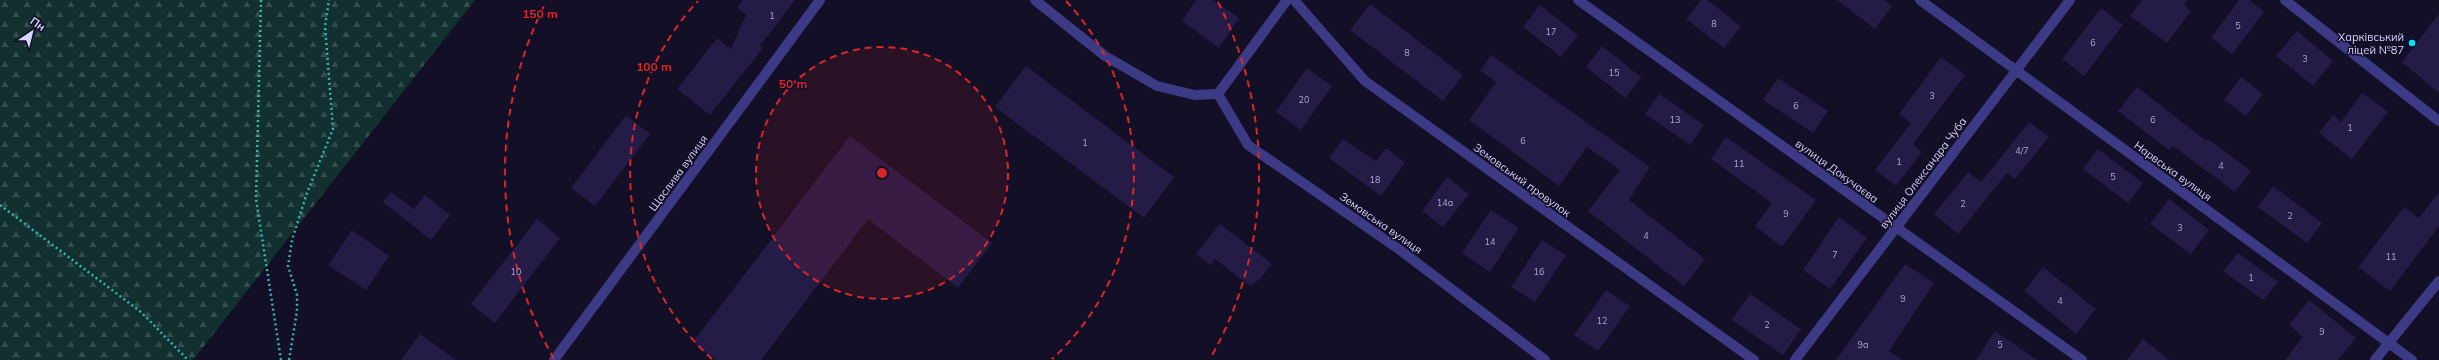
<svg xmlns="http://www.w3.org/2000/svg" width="2439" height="360" viewBox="0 0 2439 360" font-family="Mulish,sans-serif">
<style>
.forest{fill:url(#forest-firs)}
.building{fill:#241b47}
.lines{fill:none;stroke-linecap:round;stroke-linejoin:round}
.path{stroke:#2fb8b0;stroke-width:2.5;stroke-dasharray:2 3;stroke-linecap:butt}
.minor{stroke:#3d3a85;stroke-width:10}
.tertiary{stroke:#3d3a85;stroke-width:10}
.ring{fill:none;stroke:#d62828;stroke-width:2;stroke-dasharray:7 5}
.poi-dot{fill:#00e5ff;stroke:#130f26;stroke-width:1.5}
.labels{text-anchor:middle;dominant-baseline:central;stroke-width:3;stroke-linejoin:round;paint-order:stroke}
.number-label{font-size:9px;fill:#aca6d1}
.poi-label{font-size:11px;fill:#d9d4ff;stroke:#130f26;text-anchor:end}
.street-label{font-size:11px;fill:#d9d4ff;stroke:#130f26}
.centre{fill:#d62828;stroke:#130f26;stroke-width:2}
.ring-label{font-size:12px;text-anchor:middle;font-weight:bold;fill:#d62828;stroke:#130f26;stroke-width:3;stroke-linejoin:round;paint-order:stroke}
</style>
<defs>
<pattern id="forest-firs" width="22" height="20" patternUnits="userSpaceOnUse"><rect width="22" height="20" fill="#12302f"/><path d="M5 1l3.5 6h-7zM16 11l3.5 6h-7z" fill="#344d4e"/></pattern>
</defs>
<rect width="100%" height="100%" fill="#130f26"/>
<!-- forest -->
<polygon class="forest" points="0,0 475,0 193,360 0,360"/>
<!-- building -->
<g class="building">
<polygon points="743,0 795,0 760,46 763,48 710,115 677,89 717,38 731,49 746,15 737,8"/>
<polygon points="1196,0 1213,0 1239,18 1219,48 1182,21"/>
<polygon points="1701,0 1707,0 1741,26 1724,48 1686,19"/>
<polygon points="1837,0 1884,0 1892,6 1875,29"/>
<polygon points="2142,0 2188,0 2184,5 2191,11 2167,43 2130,16"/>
<polygon points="2239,0 2249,0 2264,12 2232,54 2211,38"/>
<polygon points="1370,4 1463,75 1443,101 1350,30"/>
<polygon points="1540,5 1578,35 1561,57 1523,27"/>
<polygon points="2101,8 2123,25 2084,76 2062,59"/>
<polygon points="2439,14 2439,93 2402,62"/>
<polygon points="2297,31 2333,61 2313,86 2276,56"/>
<polygon points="1602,46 1641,77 1625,98 1586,67"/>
<polygon points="1491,55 1650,167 1629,200 1705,259 1684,286 1588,211 1620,170 1587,147 1559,186 1469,120 1496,82 1480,71"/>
<polygon points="1941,57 1965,75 1913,144 1922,152 1896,186 1875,170 1911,123 1899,114"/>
<polygon points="1026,66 1174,177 1144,218 995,107"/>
<polygon points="1307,68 1332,86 1301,130 1276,112"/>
<polygon points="2241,77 2263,94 2246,116 2224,100"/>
<polygon points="1778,78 1828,111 1813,133 1763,100"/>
<polygon points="2137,87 2206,141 2208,139 2251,171 2235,192 2173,146 2169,150 2118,111"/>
<polygon points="2362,93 2388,112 2352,159 2319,133 2333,115 2341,122"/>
<polygon points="1659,94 1704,125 1690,145 1645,114"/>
<polygon points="626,115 650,134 595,206 571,188"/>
<polygon points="2029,122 2049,137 2015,179 2007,173 1958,234 1934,214 1968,172 1981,182"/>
<polygon points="850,136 992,243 958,288 868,219 761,360 716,360 693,342"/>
<polygon points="1726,137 1816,200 1782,247 1755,226 1772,203 1711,159"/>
<polygon points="1343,139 1376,161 1386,148 1405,162 1381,196 1329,158"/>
<polygon points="2098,149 2143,183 2128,203 2083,169"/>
<polygon points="1447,177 1469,194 1443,227 1422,211"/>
<polygon points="2273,186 2322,223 2307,243 2258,207"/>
<polygon points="391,192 414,209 425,195 450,215 431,240 383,202"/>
<polygon points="2439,192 2439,226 2390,291 2358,267 2404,207 2419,218"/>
<polygon points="2169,199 2209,230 2191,254 2150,224"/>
<polygon points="1491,210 1519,228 1490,272 1462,253"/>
<polygon points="1839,217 1867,238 1830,289 1803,270"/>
<polygon points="537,219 560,238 495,323 471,304"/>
<polygon points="1220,224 1272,264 1259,280 1250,286 1215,259 1210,265 1196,254"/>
<polygon points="352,230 389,256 366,290 328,265"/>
<polygon points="1542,240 1566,255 1535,302 1511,287"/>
<polygon points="2238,253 2278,282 2263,300 2223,271"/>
<polygon points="1905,264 1934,283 1889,351 1902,360 1836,360"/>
<polygon points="2043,267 2096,309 2076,334 2024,291"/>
<polygon points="1606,290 1630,306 1598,351 1574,335"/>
<polygon points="1750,294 1801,329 1783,355 1732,320"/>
<polygon points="2309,300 2356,338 2338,360 2285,360 2303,337 2289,325"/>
<polygon points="1995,331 2037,360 1976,360"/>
<polygon points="420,334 456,360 401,360"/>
<polygon points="2143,339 2169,360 2127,360"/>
</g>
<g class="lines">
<!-- path -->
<g class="path">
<polyline points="261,0 256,199 281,360"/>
<polyline points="0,205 141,312 188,360"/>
<polyline points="289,360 297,311 297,295 288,266 292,240 307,193 333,129 325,26 329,0"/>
</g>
<!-- minor -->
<g class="minor">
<polyline points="1035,0 1105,56 1157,86 1195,95 1218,94"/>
<polyline points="1294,0 1365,81 1754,360"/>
<polyline points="1578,0 2082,360"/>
<polyline points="1920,0 2412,360"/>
<polyline points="2285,0 2439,121"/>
<polyline points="1218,94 1248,145 1400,250 1545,360"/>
<polyline points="1218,94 1287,0"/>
<polyline points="554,360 820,0"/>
<polyline points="1795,360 2070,0"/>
</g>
<!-- tertiary -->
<polyline class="tertiary" points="2375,360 2439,281"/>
</g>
<!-- distance rings -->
<circle cx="882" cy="173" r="126" fill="#d62828" fill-opacity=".12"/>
<g class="ring">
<circle cx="882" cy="173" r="126"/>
<path d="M712 359A252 252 0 0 1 698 1M1066 1A252 252 0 0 1 1052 359"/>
<path d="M554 359A377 377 0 0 1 546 2M1218 2A377 377 0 0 1 1210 359"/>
</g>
<!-- markers -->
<circle class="poi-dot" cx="2412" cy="43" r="4"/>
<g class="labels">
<!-- number labels -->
<g class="number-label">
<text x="772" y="15">1</text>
<text x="1714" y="23">8</text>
<text x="2238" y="25">5</text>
<text x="1551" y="31">17</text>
<text x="2093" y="42">6</text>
<text x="1407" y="52">8</text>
<text x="2305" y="58">3</text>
<text x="1614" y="72">15</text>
<text x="1932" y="95">3</text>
<text x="1304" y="99">20</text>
<text x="1796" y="105">6</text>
<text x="1675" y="119">13</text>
<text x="2153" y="119">6</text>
<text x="2350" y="127">1</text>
<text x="1523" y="140">6</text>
<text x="1085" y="142">1</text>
<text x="2022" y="150">4/7</text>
<text x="1899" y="161">1</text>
<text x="1739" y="163">11</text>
<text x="2221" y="165">4</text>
<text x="2113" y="176">5</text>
<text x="1375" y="179">18</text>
<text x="1445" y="202">14а</text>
<text x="1963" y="203">2</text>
<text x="1786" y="213">9</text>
<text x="2290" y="215">2</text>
<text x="2180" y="227">3</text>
<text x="1646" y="235">4</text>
<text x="1490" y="241">14</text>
<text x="1835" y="254">7</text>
<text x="2391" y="256">11</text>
<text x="516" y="271">10</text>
<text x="1539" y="271">16</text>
<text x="2251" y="277">1</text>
<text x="1903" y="298">9</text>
<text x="2060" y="300">4</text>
<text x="1602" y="320">12</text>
<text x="1767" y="324">2</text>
<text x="2322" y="331">9</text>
<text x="1863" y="344">9а</text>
<text x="2000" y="344">5</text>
</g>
<!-- poi labels -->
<g class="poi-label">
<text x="2404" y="37">Харківський<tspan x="2404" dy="13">ліцей №87</tspan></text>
</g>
<!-- street labels -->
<g class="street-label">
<text transform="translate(1837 171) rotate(36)">вулиця Докучаєва</text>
<text transform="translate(2173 171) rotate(36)">Нарвська вулиця</text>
<text transform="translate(678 173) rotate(-54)">Щаслива вулиця</text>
<text transform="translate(1923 173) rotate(-53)">вулиця Олександра Чуба</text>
<text transform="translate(1522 180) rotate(36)">Земовський провулок</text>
<text transform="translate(1381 223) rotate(35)">Земовська вулиця</text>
</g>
</g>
<circle cx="882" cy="173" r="6" class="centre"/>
<g class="ring-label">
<text x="540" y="18">150 m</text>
<text x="654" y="71">100 m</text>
<text x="793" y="88">50 m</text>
</g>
<!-- north arrow -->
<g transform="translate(32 32) rotate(35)" stroke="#130f26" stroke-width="3" paint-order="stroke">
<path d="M0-3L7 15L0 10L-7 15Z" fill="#d9d4ff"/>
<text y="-6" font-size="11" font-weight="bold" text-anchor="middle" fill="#d9d4ff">Пн</text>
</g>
</svg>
